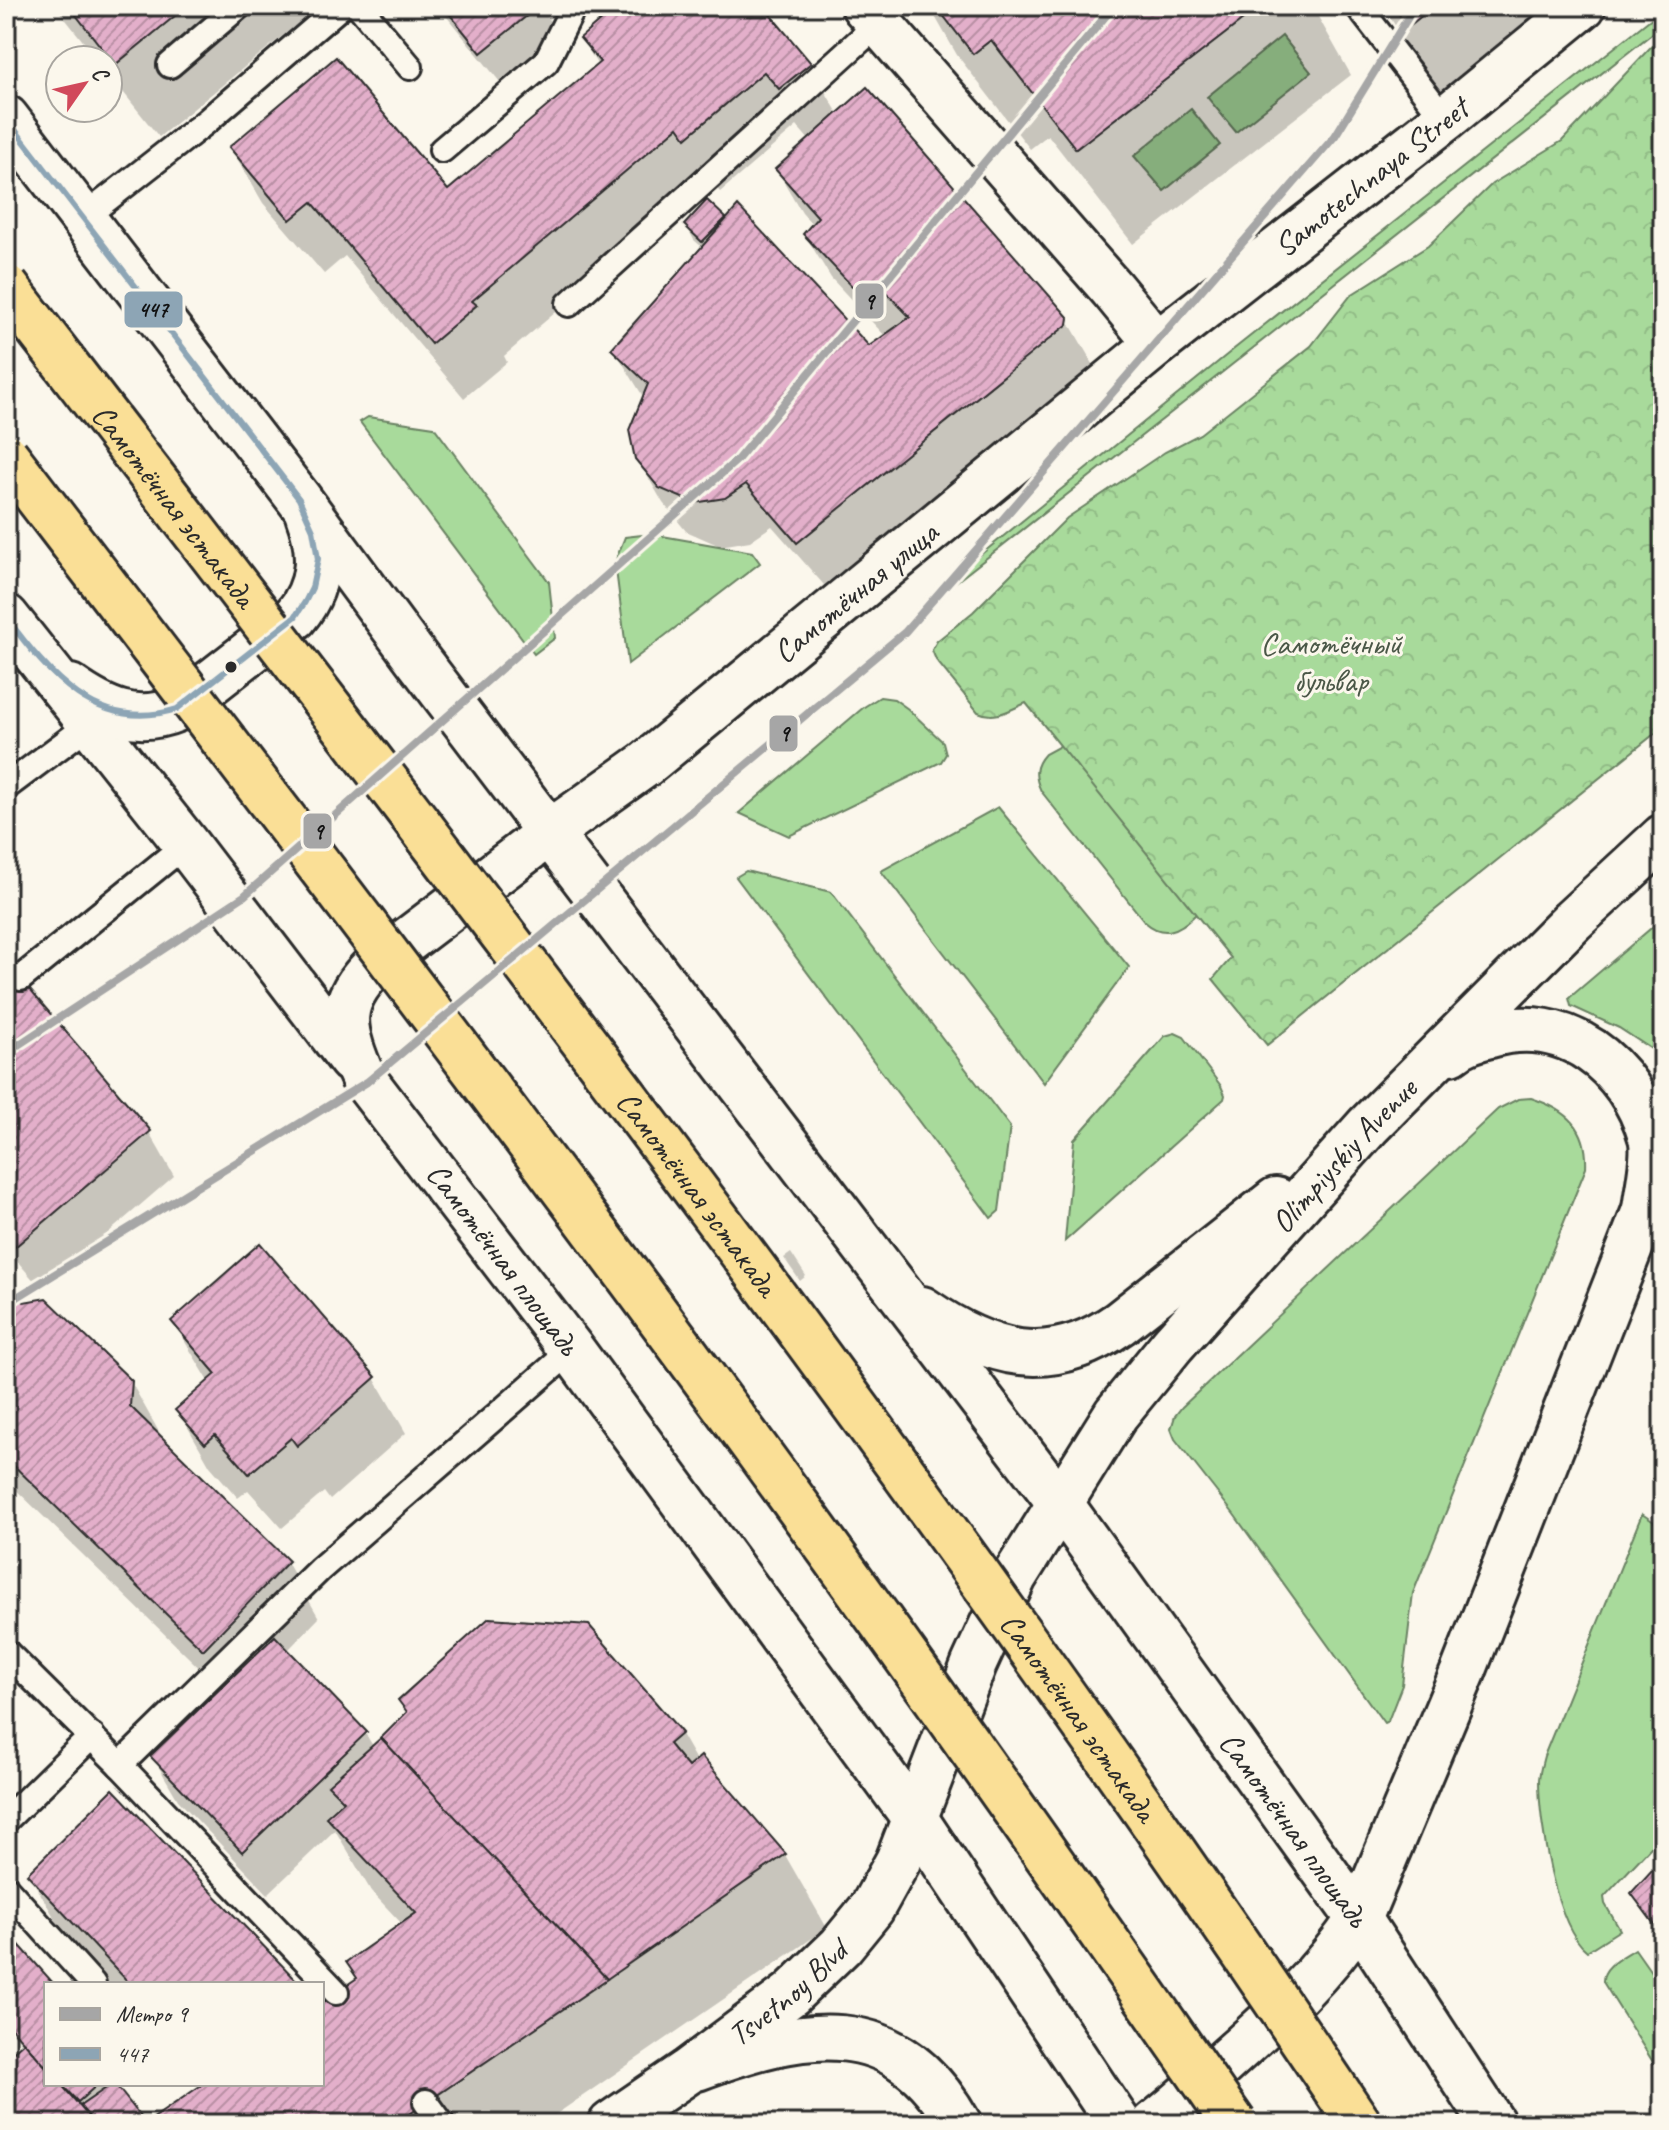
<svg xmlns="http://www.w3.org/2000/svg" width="1669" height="2130" viewBox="0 0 1669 2130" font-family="Caveat,sans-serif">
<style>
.grass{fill:#a8da9b;stroke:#6a8263;stroke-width:2}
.forest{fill:url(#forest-crowns);stroke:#6a8263;stroke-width:2}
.shadow{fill:#0003}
.building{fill:url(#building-hatch);stroke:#2b2b2b;stroke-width:2}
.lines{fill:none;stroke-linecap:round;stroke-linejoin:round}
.lane-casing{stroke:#2b2b2b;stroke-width:30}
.street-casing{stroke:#2b2b2b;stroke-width:50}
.secondary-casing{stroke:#2b2b2b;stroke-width:50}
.lane{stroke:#fbf7ec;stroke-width:24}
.street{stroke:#fbf7ec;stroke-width:44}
.secondary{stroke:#fbf7ec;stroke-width:44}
.primary-bridge-casing{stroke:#2b2b2b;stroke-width:50;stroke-linecap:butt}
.primary-bridge{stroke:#fadf96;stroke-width:44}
.bus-1-casing{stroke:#fbf7ec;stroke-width:12}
.bus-1{stroke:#8da5b5;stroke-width:6}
.metro-1-casing{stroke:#fbf7ec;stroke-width:14}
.metro-1{stroke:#a6a6a6;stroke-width:8}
.bus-dot{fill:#2b2b2b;stroke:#fbf7ec;stroke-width:3}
.labels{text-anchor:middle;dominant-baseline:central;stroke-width:6;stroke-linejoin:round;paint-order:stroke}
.street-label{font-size:32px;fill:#2b2b2b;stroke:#fbf7ec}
.park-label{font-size:32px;fill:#4a5747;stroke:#fbf7ec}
.line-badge{stroke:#fbf7ec;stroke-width:3}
.pale-badge-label{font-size:22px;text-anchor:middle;font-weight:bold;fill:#111}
</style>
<defs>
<pattern id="forest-crowns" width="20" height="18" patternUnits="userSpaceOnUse" patternTransform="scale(2)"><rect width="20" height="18" fill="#a8da9b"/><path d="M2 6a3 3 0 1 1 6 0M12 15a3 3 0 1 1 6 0" fill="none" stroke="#91bb86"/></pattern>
<pattern id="building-hatch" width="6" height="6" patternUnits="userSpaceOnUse" patternTransform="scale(2)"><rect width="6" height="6" fill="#e3afca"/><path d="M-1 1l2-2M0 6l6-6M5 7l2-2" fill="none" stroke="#b88fa4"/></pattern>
</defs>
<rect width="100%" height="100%" fill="#fbf7ec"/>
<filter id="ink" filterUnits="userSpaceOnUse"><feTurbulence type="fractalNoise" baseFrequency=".0125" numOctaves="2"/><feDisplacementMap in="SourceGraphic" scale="16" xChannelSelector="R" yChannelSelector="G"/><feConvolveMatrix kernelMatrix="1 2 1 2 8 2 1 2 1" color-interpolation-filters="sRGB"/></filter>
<g filter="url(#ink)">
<!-- grass -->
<g class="grass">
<polygon points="1663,9 1663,25 951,586 947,582 1234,349"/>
<polygon points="1282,36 1311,72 1236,132 1207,97"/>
<polygon points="1191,109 1220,145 1164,191 1134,156"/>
<polygon points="368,417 434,427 549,582 555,638 534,654 360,422"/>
<polygon points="651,534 752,552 760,563 628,664 615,562 625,537"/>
<path d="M 1155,694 L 1271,818 L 1195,915 C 1179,931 1163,938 1145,922 L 1041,791 C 1034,776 1034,766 1045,754 Z"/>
<polygon points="880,697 894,699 908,709 943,742 946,754 941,762 789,836 739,813 864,707"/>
<polygon points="998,807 1129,967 1044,1083 881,871"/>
<polygon points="746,871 831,892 1010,1127 999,1211 991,1218 736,877"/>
<polygon points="1663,918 1663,1056 1662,1056 1619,1028 1571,1006 1569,998"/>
<polygon points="1175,1033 1184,1037 1221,1086 1225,1095 1224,1099 1065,1241 1074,1140 1165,1036"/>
<path d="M 1531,1098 C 1568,1110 1588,1128 1586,1168 L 1413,1593 L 1402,1685 L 1388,1721 L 1384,1723 L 1233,1513 L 1175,1439 L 1171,1429 L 1175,1416 L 1182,1407 L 1498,1109 L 1518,1099 Z"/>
<path d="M 1642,1514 L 1663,1528 L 1663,1834 L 1604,1897 L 1605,1904 L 1620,1930 L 1587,1951 C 1555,1926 1539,1821 1539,1781 C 1539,1773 1542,1764 1544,1756 Z"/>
<path d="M 1635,1949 L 1663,1989 L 1663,2078 L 1603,1982 C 1602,1966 1623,1957 1635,1949 Z"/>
</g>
<!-- forest -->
<path class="forest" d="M 1663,34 L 1663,727 L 1267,1045 L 1213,979 L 1231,958 L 1026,703 C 1009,710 996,720 978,712 L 936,660 L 932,650 L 937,641 L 973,612 L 1067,518 L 1165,452 L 1200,434 L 1311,346 L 1351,295 L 1428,246 L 1492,184 L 1562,141 Z"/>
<!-- shadow -->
<g class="shadow">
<polygon points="55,6 319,6 159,137 108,73 108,60 98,60"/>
<polygon points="438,6 541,6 557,34 500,82"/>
<polygon points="598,6 760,6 809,64 839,115 1067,319 1093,364 1092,368 824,585 772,526 750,541 720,546 686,531 663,503 637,458 644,398 614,349 703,248 694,240 686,225 724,219 869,349 886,337 831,278 805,235 813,225 802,213 777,170 810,141 797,126 720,192 711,181 504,356 507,362 464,398 345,256 324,274 263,203 231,148 448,193 598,66 582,38 604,20"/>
<polygon points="929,6 1312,6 1351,75 1133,244 1048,135 1030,149 957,55"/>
<polygon points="1384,6 1595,6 1461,114 1406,45"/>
<polygon points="6,965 149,1132 174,1176 42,1290 6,1248"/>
<polygon points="791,1253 806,1276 800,1281 784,1258"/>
<polygon points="6,1287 23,1304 131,1382 163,1439 287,1562 319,1618 287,1651 365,1733 373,1746 588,1627 681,1734 697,1762 701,1758 785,1855 827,1928 542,2124 148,2124 202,2087 199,2084 322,2084 322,2005 359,1979 403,1925 371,1891 335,1830 268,1894 178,1800 153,1757 222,1690 6,1480"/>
<polygon points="173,1322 374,1378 406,1433 330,1500 324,1492 282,1528 248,1490 238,1498 210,1466 178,1410 210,1383"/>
<polygon points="1663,1861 1663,1942 1634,1893"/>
<polygon points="29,1874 298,1984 106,1984 72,1948"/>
<polygon points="6,1933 51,1984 46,1984 46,2084 122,2084 116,2089 144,2124 6,2124 6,2061 24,2045 6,2024"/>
</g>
<!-- building -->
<g class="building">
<polygon points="69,6 187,6 115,65"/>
<polygon points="443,6 539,6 481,53"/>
<polygon points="763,6 811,63 779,89 764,72 686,138 678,127 472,301 477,305 431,344 312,202 290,220 229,147 336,57 448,190 600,62 580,38 603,18 594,6"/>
<polygon points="936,6 1261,6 1076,149 991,40 973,54"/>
<polygon points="1392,6 1434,6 1409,26"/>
<polygon points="867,87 1069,318 1068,324 797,543 746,484 725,498 694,503 659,488 635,459 629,430 648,384 611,349 738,206 869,346 910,317 882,288 866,301 803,234 818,217 775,169"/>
<polygon points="707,200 726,218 702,242 684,225"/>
<polygon points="6,962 151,1131 15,1247 6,1236"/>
<polygon points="260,1243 376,1377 297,1446 291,1438 249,1474 215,1435 205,1444 175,1410 216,1374 171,1321"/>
<polygon points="6,1284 24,1302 46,1298 132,1381 130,1406 289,1561 203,1650 6,1458"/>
<polygon points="489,1618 589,1625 682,1733 669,1744 688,1767 701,1756 786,1854 607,1979 381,1738 407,1712 398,1700"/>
<polygon points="275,1636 367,1732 242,1852 150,1756"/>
<polygon points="381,1738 607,1979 395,2124 95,2124 80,2106 112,2084 115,2084 146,2123 203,2084 322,2084 322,2002 357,1978 346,1962 416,1913 326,1817 344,1801 328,1785"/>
<polygon points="113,1789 179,1858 300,1984 130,1984 27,1874"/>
<polygon points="1663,1858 1663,1936 1631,1893"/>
<polygon points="6,1930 54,1984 46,1984 46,2067 6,2022"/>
<polygon points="24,2042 46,2067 46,2084 61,2084 95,2124 6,2124 6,2058"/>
<polygon points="61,2084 98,2084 78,2102"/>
</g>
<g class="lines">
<defs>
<g id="lane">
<polyline points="359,6 410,67"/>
<polyline points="1358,6 1445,119"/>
<polyline points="170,65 239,6"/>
<polyline points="442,150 546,62 574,6"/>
<polyline points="83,218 207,121 341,6"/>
<polyline points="569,304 879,23"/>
<polyline points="6,787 90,724"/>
<polyline points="21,978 186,844"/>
<polyline points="6,1652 120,1765 336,1992"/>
<polyline points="120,1765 320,1569 572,1350"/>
<polyline points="6,1820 92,1736"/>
<polyline points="6,1888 93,1984"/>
<polyline points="426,2102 442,2124"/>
</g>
<g id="street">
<polyline points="864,6 1112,289 1157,344"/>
<path d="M 697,2068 C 802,2029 895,2009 959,2124"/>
</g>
<g id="secondary">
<path id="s1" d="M 6,118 L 299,499 L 417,659 L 1060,1503 L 1359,1919 L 1493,2124"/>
<polyline points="6,617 186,844 351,1060"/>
<path d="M 70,687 C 104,711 136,726 177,709 L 295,617 C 321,586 322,552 308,515"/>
<path d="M 1451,1052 C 1463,1042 1475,1039 1490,1035 C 1566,1013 1630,1065 1651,1137 C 1656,1154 1647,1191 1645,1210"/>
<path d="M 922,1309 C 989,1355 1049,1373 1120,1323 L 1276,1200"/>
<path id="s2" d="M 611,2124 L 687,2072 L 791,1994 L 841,1946 L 872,1908 L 898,1861 L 974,1664 L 1014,1577 L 1116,1414 L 1173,1344 L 1368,1126 L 1572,921 L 1663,837"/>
<path id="s3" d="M 1119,2124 L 916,1820 L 572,1350 L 363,1078 C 341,1029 335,1001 379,962 L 549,833 L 646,764 L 1157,344 L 1445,119 L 1583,6"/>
<path d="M 1154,2124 C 1180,2104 1204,2081 1228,2059 C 1276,2016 1324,1973 1359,1919 L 1463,1672 L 1645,1210 L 1663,1179"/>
</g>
</defs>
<!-- lane casing -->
<use href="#lane" class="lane-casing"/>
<!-- street casing -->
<use href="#street" class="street-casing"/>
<!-- secondary casing -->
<use href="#secondary" class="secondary-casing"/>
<!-- lane -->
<use href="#lane" class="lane"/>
<!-- street -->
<use href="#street" class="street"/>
<!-- secondary -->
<use href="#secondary" class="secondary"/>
<defs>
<g id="primary-bridge">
<path id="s4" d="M 6,287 C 470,889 937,1491 1359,2124"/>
<path d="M 6,456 C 249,773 492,1089 728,1411 C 901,1646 1068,1884 1234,2124"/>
</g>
</defs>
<!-- primary-bridge casing -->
<use href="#primary-bridge" class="primary-bridge-casing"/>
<!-- primary-bridge -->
<use href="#primary-bridge" class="primary-bridge"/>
<defs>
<path id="bus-1" d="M 6,118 L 299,499 L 313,530 L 318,559 L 312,588 L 305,602 L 295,617 L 177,709 C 97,734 49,675 6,617"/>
</defs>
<!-- bus-1 casing -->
<use href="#bus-1" class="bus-1-casing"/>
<!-- bus-1 -->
<use href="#bus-1" class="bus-1"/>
<defs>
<g id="metro-1">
<polyline points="6,1053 244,896 737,460 1114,6"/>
<polyline points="6,1304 367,1082 905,632 1335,136 1415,6"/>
</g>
</defs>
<!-- metro-1 casing -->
<use href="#metro-1" class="metro-1-casing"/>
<!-- metro-1 -->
<use href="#metro-1" class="metro-1"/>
</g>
</g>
<!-- markers -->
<circle class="bus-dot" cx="231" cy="667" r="7"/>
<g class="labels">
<!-- street labels -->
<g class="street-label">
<text stroke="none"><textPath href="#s3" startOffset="2686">Samotechnaya Street</textPath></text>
<text stroke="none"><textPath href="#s4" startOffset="276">Самотёчная эстакада</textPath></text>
<text stroke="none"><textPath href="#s3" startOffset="2024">Самотёчная улица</textPath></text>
<text stroke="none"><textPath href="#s2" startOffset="1238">Olimpiyskiy Avenue</textPath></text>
<text stroke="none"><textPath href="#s4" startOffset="1140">Самотёчная эстакада</textPath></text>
<text transform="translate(503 1259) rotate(53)">Самотёчная площадь</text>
<text stroke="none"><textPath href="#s4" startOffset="1788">Самотёчная эстакада</textPath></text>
<text stroke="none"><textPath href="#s1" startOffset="2142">Самотёчная площадь</textPath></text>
<text stroke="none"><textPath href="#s2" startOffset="220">Tsvetnoy Blvd</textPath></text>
</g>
<!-- park labels -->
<g class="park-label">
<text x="1331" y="643">Самотёчный<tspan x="1331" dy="37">бульвар</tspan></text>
</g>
</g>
<g class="line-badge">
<rect x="854" y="282" width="31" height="38" rx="8" fill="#a6a6a6"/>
<rect x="123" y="290" width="61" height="39" rx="8" fill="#8da5b5"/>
<rect x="768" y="714" width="31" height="39" rx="8" fill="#a6a6a6"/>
<rect x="302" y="812" width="31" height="38" rx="8" fill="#a6a6a6"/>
</g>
<g class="pale-badge-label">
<text x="869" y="309">9</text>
<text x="153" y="317">447</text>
<text x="784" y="741">9</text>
<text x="318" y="839">9</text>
</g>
<!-- margin -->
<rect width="1669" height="2130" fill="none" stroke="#fbf7ec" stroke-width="32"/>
<rect x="16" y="16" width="1637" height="2098" fill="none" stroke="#2b2b2b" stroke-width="3" filter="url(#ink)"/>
<!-- legend -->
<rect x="44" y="1982" width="280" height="104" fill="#fbf7ec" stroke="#a8a59f" stroke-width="2"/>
<rect x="60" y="2008" width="40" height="12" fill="#a6a6a6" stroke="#a8a59f" stroke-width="2"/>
<text x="116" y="2022" font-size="24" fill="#2b2b2b">Метро 9</text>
<rect x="60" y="2048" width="40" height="12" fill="#8da5b5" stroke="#a8a59f" stroke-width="2"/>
<text x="116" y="2062" font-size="24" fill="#2b2b2b">447</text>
<!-- north arrow -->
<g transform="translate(84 84) rotate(56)"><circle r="38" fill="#fbf7ec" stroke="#a8a59f" stroke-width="2"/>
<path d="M0-6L14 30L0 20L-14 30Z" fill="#d1495b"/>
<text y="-12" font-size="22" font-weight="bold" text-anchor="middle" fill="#2b2b2b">С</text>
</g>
</svg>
